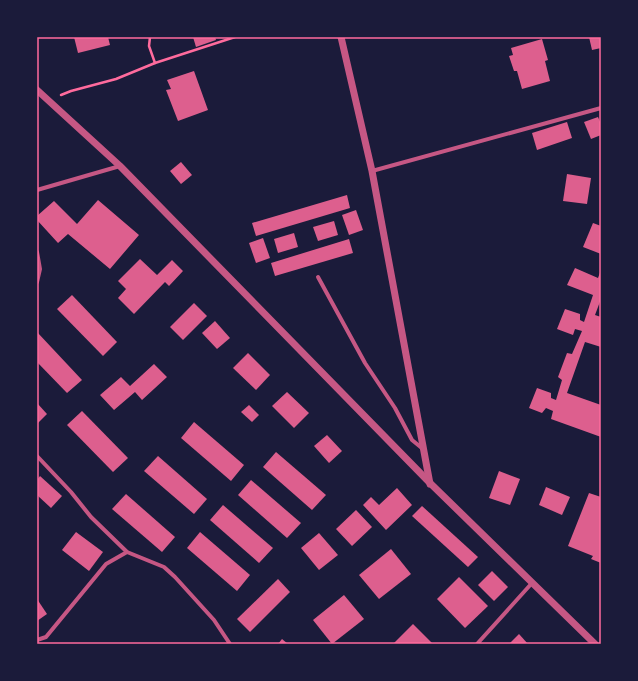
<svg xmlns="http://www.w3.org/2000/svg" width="638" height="681" viewBox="0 0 638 681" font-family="Raleway,sans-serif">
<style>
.building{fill:#dd5f8e}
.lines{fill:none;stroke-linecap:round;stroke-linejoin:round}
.path{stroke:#ff6b9d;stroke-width:2.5}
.minor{stroke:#c65784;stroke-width:4}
.tertiary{stroke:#c65784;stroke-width:7}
.neatline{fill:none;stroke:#ff6b9d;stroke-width:1.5}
</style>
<rect width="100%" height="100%" fill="#1b1b3a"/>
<!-- building -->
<g class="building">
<polygon points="74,37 108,37 110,45 78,53"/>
<polygon points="193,37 215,37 216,40 196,47"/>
<polygon points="589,37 601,37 601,48 592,50"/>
<polygon points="542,39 548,60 545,61 550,81 522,89 517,71 514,71 509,56 513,55 511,48"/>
<polygon points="194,71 208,110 178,121 166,90 171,89 167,80"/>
<polygon points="598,117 601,124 601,135 591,139 584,122"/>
<polygon points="567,122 572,138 537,150 532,133"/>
<polygon points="181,162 192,175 181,184 170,171"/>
<polygon points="567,174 591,178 587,204 563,201"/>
<polygon points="347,195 350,208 256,236 252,223"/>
<polygon points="98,200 139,235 110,269 68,234 58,243 37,220 37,216 54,201 77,224"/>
<polygon points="356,210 363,230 349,235 342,215"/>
<polygon points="334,221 338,235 318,241 313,227"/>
<polygon points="593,223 601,226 601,254 583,247"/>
<polygon points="294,233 298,247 278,253 274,239"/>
<polygon points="263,238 270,258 256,263 249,243"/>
<polygon points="349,239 353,253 275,276 271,263"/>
<polygon points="140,259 157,275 172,260 183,271 169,286 165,282 134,314 118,298 126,289 118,281"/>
<polygon points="575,268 598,278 601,270 601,299 595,315 601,317 601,347 585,342 567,393 601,405 601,437 551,419 553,411 546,408 542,413 529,408 537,388 551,393 551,398 556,400 562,380 558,377 567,353 572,354 582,331 575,329 573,335 557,329 565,309 580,314 580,320 584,322 593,295 567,285"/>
<polygon points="72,295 117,342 103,356 57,309"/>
<polygon points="194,303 207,316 183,340 170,327"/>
<polygon points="215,321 230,338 217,349 202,333"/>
<polygon points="37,332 82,380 67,393 37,362"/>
<polygon points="248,353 270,375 256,390 233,368"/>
<polygon points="154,364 167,377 142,400 135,392 114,410 100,395 121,377 130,386"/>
<polygon points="287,392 309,413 294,428 272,406"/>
<polygon points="37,403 47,414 37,424"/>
<polygon points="249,405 259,415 252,422 241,412"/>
<polygon points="82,411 128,458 113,472 67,425"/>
<polygon points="194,422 244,465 231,481 181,438"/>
<polygon points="327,435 342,451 329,463 314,446"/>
<polygon points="276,452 326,495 312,510 263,467"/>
<polygon points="158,456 207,499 194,514 144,471"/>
<polygon points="499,471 520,479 510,505 489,498"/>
<polygon points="40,476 62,496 51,508 37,495 37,480"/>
<polygon points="251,480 301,523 287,538 238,495"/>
<polygon points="546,487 570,497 562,515 539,505"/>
<polygon points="397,488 412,505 386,530 363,505 371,497 379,505"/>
<polygon points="589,493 601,497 601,563 591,559 593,556 568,546"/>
<polygon points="126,494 175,537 162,552 112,509"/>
<polygon points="223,505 273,548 259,563 210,520"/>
<polygon points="422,506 478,557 468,567 412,516"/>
<polygon points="356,510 372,527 352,546 336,529"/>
<polygon points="76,532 103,552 89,571 62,550"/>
<polygon points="200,532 250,575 237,591 187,548"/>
<polygon points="319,533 338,555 319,570 301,548"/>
<polygon points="391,549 411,574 379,599 359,575"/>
<polygon points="492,571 508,587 494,601 478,585"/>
<polygon points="459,577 488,606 465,628 437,599"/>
<polygon points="278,579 290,592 250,632 237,619"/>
<polygon points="344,595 364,619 332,644 313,620"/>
<polygon points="37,599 47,614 37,621"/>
<polygon points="413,624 433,644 393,644"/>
<polygon points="519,634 528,644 509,644"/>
<polygon points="282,639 288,644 278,644"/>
</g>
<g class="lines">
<!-- path -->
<g class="path">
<polyline points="150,37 149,46 155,63"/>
<polyline points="61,95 71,91 116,79 155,63 235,37"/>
</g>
<!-- minor -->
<g class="minor">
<polyline points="372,171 601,108"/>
<polyline points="37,190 120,166"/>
<polyline points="37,252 40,269 37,282"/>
<polyline points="318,277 365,363 395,408 412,440 423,449"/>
<polyline points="37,456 71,492 91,517 127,552 164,567 175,577 214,620 230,644"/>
<polyline points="37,640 46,637 106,564 127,552"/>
<polyline points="477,644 532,583"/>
</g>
<!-- tertiary -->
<g class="tertiary">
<polyline points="341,37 372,171 430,484"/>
<polyline points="37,90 120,166 431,484 595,644"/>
</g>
</g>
<!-- border -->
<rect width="638" height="681" fill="none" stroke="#1b1b3a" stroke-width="76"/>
<rect x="38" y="38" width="562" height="605" class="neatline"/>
</svg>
